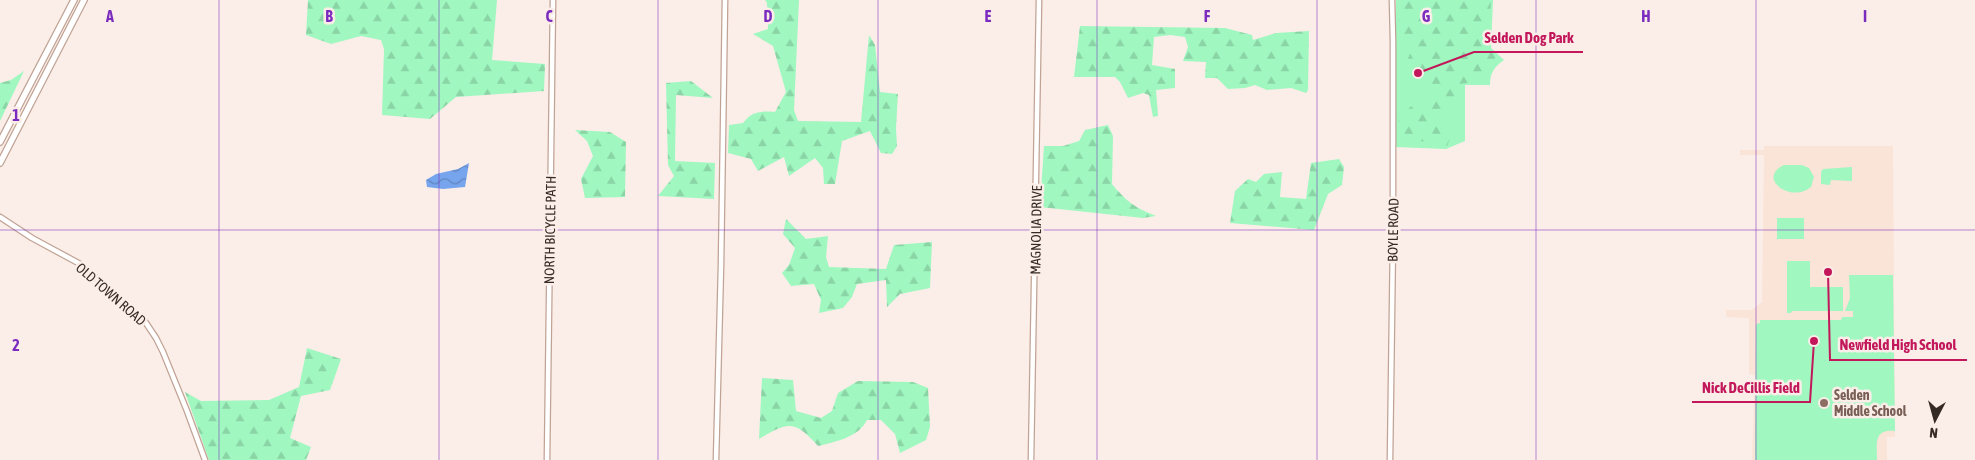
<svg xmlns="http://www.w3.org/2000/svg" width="1975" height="460" viewBox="0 0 1975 460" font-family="'Asap Condensed',sans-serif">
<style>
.built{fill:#fae3d7}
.green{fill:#a0f7c0}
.forest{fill:url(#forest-firs)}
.water{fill:url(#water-waves)}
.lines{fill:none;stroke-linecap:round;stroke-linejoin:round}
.secondary-casing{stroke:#c0a395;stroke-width:7}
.highway-casing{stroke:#c0a395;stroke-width:8}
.secondary{stroke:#fff;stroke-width:4.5}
.highway{stroke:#fff;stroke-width:5.5}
.grid{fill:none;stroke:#7b2cbf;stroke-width:1;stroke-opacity:0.55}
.education-dot{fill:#8d6e63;stroke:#fbeee8;stroke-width:2}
.labels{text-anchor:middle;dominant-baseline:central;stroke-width:5;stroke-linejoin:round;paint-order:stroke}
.street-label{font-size:14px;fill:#362a24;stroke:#fbeee8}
.education-label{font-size:14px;font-weight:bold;fill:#785e54;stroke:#fbeee8;text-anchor:start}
.grid-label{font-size:16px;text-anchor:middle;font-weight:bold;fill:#7b2cbf;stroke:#fbeee8;stroke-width:5;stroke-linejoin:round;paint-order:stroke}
.leader{fill:none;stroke:#c2185b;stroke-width:2}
.callout-dot{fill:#c2185b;stroke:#fbeee8;stroke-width:2}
.callout-label{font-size:15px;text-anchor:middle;font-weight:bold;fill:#c2185b;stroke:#fbeee8;stroke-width:5;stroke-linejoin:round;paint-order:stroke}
</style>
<defs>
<pattern id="forest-firs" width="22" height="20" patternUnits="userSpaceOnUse" patternTransform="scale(1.25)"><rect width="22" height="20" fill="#a0f7c0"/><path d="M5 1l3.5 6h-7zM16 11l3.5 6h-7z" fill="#8ad4a5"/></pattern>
<pattern id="water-waves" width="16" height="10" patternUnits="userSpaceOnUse" patternTransform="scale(1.25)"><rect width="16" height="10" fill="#76a4ed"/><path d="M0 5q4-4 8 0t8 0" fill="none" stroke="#6286c0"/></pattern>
</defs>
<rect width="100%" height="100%" fill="#fbeee8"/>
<!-- built -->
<polygon class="built" points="1764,146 1893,146 1895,431 1895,437 1887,437 1887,460 1752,460 1755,375 1749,374 1749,318 1726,317 1726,310 1752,310 1762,302 1764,155 1740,155 1740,150 1764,150"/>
<!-- green -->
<g class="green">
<path d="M 1396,0 L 1493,0 L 1491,48 L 1504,60 C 1494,67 1490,73 1490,85 L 1465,85 L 1465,141 L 1446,149 L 1395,147 Z"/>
<path d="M 1784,165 L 1802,165 L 1809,168 L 1814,177 L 1811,187 C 1791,204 1756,178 1784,165 Z"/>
<polygon points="1852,167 1852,181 1831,180 1830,185 1821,184 1821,172 1823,169"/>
<rect x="1777" y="218" width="27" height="21"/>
<polygon points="1787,261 1810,261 1810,287 1843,287 1843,311 1792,311 1791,313 1787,313"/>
<path d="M 1849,275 L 1893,275 L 1895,431 C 1873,429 1877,444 1877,460 L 1755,460 L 1756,324 L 1760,323 L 1760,320 L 1841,320 L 1842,317 L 1853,317 L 1853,311 L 1845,311 L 1850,298 Z"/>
</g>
<!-- forest -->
<g class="forest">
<polygon points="308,0 497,0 492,60 545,64 544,91 456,97 430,119 382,115 384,49 381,40 361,36 331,44 306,35"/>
<path d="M 765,0 L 799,0 L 794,110 L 798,121 L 861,122 L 869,35 L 875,45 L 880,92 L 898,94 L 896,128 L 897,146 L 892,154 L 881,153 L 870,131 L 842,141 L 835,184 L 824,184 L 823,168 L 815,158 L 789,176 L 784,157 L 758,171 L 751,159 L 728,153 L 729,125 L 743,123 C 752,111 760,111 775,112 L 786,92 L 773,46 L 753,34 L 768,29 L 767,3 Z"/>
<path d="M 1398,0 L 1491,0 L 1488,49 L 1496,57 L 1477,81 L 1461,84 C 1458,93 1461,102 1458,111 L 1452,109 L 1443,113 L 1440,123 L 1450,139 L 1447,146 L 1426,141 L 1403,143 L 1398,138 L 1399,111 L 1407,110 L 1414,104 L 1427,101 L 1435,95 L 1436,91 C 1427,81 1411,78 1405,66 L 1413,46 L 1404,47 L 1399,36 Z"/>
<polygon points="1080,26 1225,28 1252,35 1253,40 1276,33 1309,31 1308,90 1306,93 1291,88 1267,90 1255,85 1245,88 1228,89 1217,78 1205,78 1206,62 1183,61 1188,47 1185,37 1170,35 1154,37 1152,65 1175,69 1175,88 1156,90 1158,116 1153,117 1149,95 1143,93 1128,98 1120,82 1115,77 1074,77"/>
<polygon points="24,71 0,121 0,83 11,80"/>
<polygon points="691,81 713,98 676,95 675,161 715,163 714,199 658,196 674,176 668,165 666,83"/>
<path d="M 1108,125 L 1113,136 L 1112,184 C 1127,202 1134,207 1156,216 L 1143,218 L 1040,207 L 1044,146 L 1063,146 L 1079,141 L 1085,130 Z"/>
<polygon points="575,130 610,132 626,142 625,197 585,198 581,179 593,156 587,141"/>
<polygon points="1339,159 1344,167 1342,185 1328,194 1314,230 1230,223 1235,191 1248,179 1256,182 1264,174 1282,172 1280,197 1306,199 1311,163"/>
<polygon points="786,219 806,239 828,236 826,257 829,267 886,269 894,245 932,242 930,288 900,294 887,307 886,280 857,284 852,297 843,308 819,313 821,300 814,284 791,286 782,273 789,265 795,248 783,234"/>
<polygon points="307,348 341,359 330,390 301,396 290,438 311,447 306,460 209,460 185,392 201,401 269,400 299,387"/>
<path d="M 762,378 L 793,380 L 796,411 L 821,418 L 832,411 L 838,393 L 858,381 L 913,382 L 928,388 L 930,427 L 926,440 L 900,453 L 895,434 L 881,420 L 867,420 C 859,437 835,442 818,446 C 794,419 788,422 759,439 Z"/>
</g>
<!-- water -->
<polygon class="water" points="469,163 465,187 443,189 427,187 426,180 436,174 458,169"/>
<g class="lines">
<defs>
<g id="secondary">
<polyline points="0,217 32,238 82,265 144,320 156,338 163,352 187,411 205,460"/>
<polyline points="547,460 553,0"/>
<polyline points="716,460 721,266 725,0"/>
<polyline points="1031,460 1039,0"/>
<polyline points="1390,460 1393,239 1393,41 1392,0"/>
</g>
<g id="highway">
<polyline points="0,142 74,0"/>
<polyline points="0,163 84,0"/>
</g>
</defs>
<!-- secondary casing -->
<use href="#secondary" class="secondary-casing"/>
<!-- highway casing -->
<use href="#highway" class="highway-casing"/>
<!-- secondary -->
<use href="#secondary" class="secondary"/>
<!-- highway -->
<use href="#highway" class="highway"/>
</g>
<!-- grid -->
<path class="grid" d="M 219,0 L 219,460M 439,0 L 439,460M 658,0 L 658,460M 878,0 L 878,460M 1097,0 L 1097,460M 1317,0 L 1317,460M 1536,0 L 1536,460M 1756,0 L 1756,460M 0,230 L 1975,230"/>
<!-- markers -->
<circle class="education-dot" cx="1824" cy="403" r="5"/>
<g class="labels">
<!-- street labels -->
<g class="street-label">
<text transform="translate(550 230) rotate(-89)">NORTH BICYCLE PATH</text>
<text transform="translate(1036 230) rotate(-89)">MAGNOLIA DRIVE</text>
<text transform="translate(1393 230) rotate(-89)">BOYLE ROAD</text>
<text transform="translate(111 294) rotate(41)">OLD TOWN ROAD</text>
</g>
<!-- education labels -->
<g class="education-label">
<text x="1834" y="395">Selden<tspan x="1834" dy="16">Middle School</tspan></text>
</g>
</g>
<g class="grid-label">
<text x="110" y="22">A</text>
<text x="329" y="22">B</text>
<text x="549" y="22">C</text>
<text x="768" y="22">D</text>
<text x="988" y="22">E</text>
<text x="1207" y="22">F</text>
<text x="1426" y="22">G</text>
<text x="1646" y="22">H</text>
<text x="1865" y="22">I</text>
<text x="16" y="121">1</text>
<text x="16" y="351">2</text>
</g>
<!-- callouts -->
<path class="leader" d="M1418 73L1474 52H1583M1828 272L1830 360H1967M1814 341L1810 402H1692"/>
<g class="callout-dot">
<circle cx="1418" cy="73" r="5"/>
<circle cx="1828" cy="272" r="5"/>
<circle cx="1814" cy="341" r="5"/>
</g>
<g class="callout-label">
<text x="1529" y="43">Selden Dog Park</text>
<text x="1898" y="350">Newfield High School</text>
<text x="1751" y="393">Nick DeCillis Field</text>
</g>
<!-- north arrow -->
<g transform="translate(1935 420) rotate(186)" stroke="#fbeee8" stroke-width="4" paint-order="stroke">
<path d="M0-4L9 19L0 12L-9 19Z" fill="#362a24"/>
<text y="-8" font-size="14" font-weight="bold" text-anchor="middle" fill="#362a24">N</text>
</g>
</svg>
